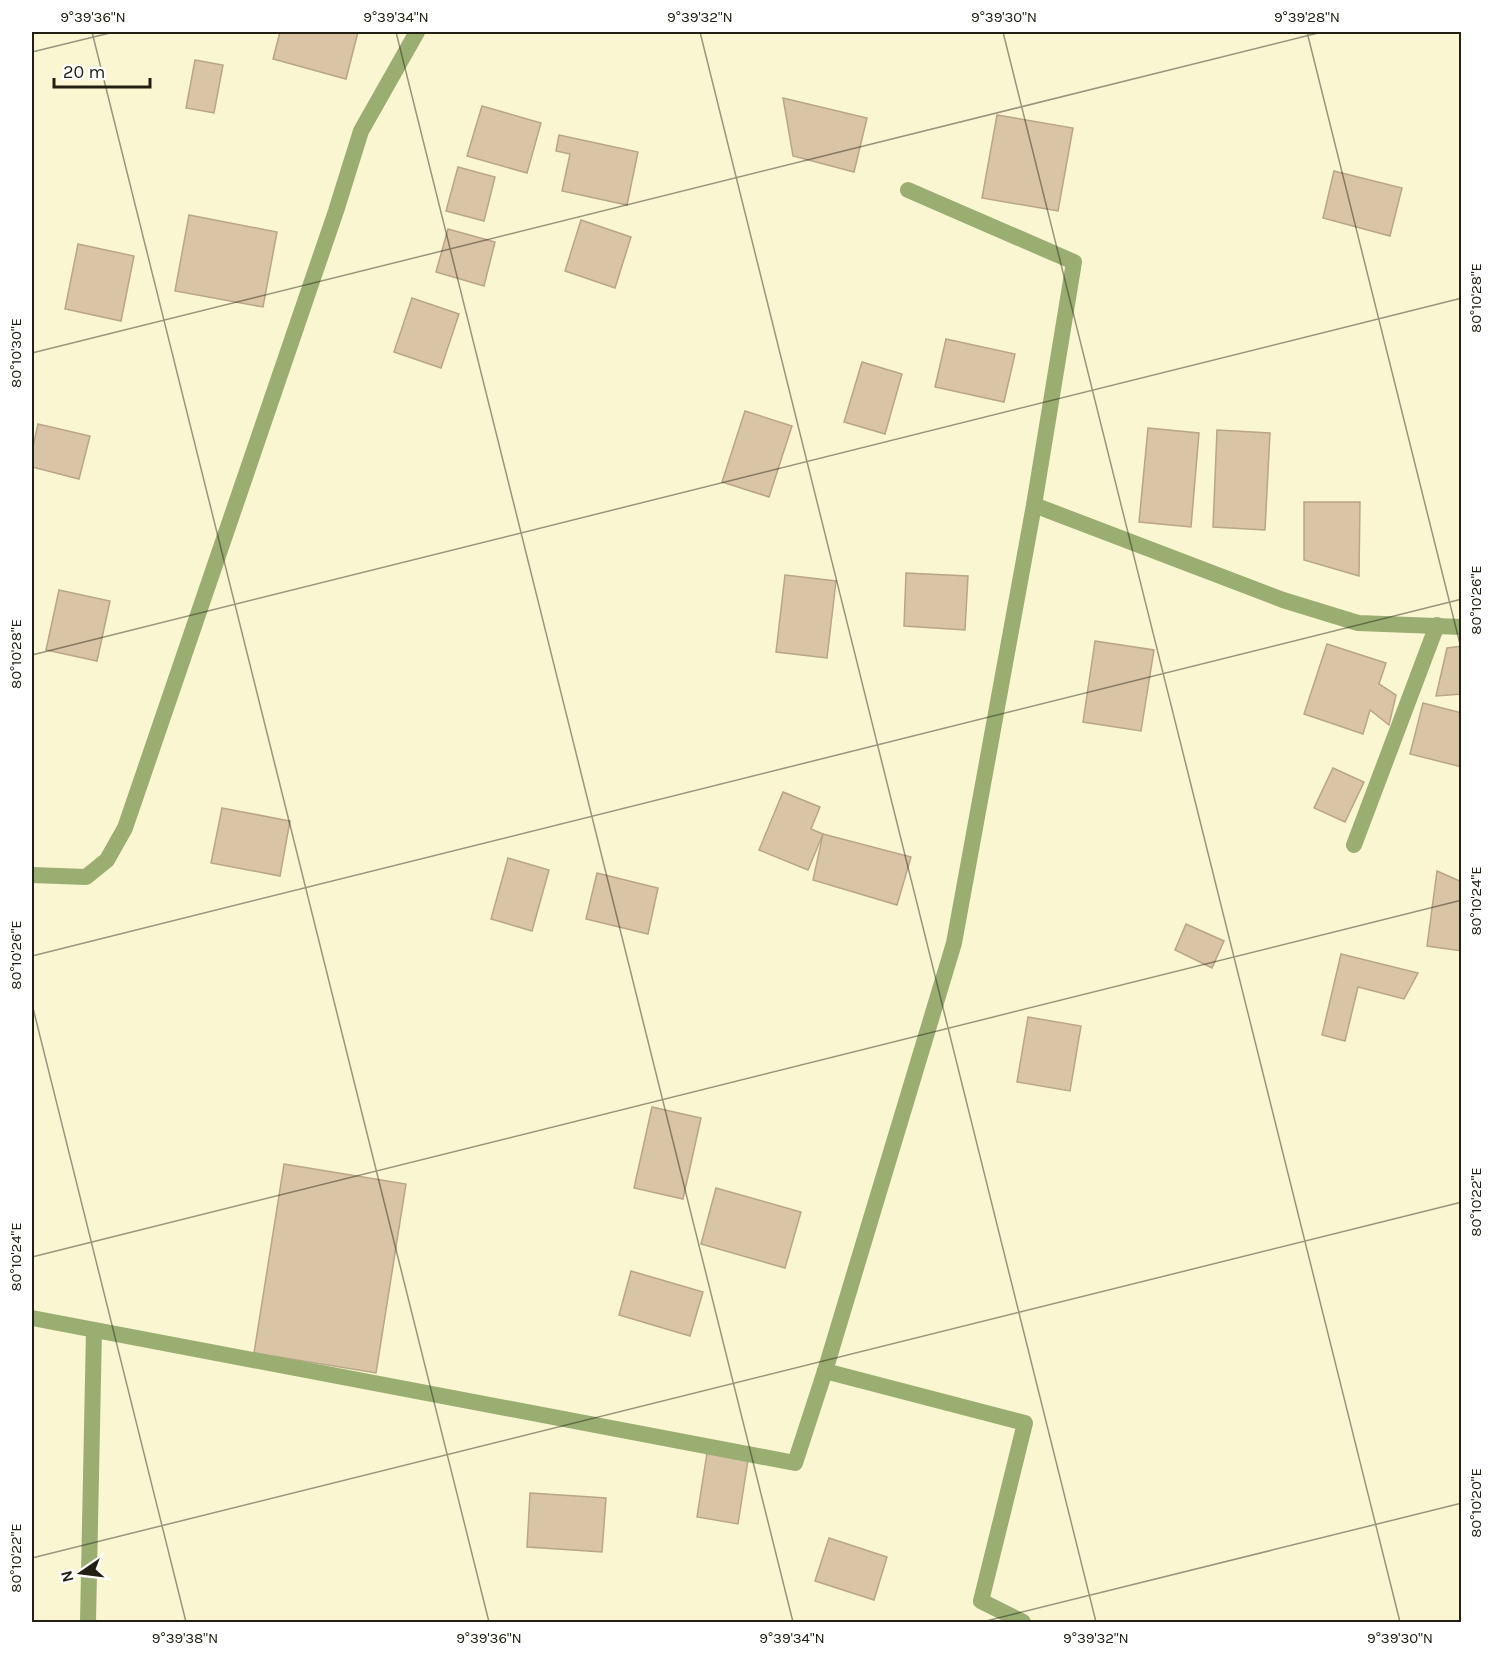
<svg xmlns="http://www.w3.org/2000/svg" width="1493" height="1654" viewBox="0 0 1493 1654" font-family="Karla,sans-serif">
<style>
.building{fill:#d9c4a5;stroke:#b9a587;stroke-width:1.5}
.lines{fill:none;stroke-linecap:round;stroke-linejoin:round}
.minor{stroke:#9aae72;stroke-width:16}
.ticks{fill:none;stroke:#222013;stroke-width:1.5;stroke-opacity:0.45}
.neatline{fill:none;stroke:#222013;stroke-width:2}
.ticks-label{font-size:15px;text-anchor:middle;fill:#222013}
</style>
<rect width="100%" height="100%" fill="#fbf6d2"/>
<!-- building -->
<g class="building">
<polygon points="280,32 358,32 346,79 273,59"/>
<polygon points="195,60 223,65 214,113 186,108"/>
<polygon points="783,98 867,118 854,172 793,156"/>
<polygon points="482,106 541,123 527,173 467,156"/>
<polygon points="997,115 1073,128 1058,211 982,198"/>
<polygon points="559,135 638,152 627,205 562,191 570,154 556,151"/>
<polygon points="458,167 495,177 484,221 446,211"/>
<polygon points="1334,171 1402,188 1390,236 1323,218"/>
<polygon points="189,215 277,232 263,307 175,291"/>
<polygon points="581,220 631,237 615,288 565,271"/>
<polygon points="448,229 495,242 484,286 436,272"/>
<polygon points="78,244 134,256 121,321 65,309"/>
<polygon points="412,298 459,314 441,368 394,352"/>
<polygon points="946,339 1015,354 1004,402 935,387"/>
<polygon points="862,362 902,374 885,434 844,422"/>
<polygon points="745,411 792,426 769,497 722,482"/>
<polygon points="38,424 90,436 79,479 32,467 32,451"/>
<polygon points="1148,428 1199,433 1191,527 1139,522"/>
<polygon points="1217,430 1270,433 1265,530 1213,527"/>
<polygon points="1304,502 1360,502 1359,576 1304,560"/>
<polygon points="906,573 968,576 965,630 904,626"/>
<polygon points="785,575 836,581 827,658 776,652"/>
<polygon points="59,590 110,601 97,661 46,650"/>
<polygon points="1095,641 1154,650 1141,731 1083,722"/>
<polygon points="1327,644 1386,663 1379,684 1396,695 1389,725 1370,710 1363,734 1304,714"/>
<polygon points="1462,646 1462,694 1436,696 1447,648"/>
<polygon points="1423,703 1462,713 1462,767 1410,754"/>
<polygon points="1333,768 1364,782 1345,822 1314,808"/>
<polygon points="783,792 820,807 811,829 823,834 808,870 759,850"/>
<polygon points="222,808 290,821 280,876 211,863"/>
<polygon points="823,834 911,857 897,905 813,880"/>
<polygon points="508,858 549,870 532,931 491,919"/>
<polygon points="1437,871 1462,882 1462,951 1427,946"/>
<polygon points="597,873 658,888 648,934 586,919"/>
<polygon points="1186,924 1224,941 1212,968 1175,950"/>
<polygon points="1341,954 1418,973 1404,999 1358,987 1345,1041 1322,1035"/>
<polygon points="1028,1017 1081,1026 1070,1091 1017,1082"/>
<polygon points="652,1107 701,1118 683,1199 634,1188"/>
<polygon points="284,1164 406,1184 376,1373 254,1353"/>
<polygon points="716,1188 801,1212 785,1268 701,1244"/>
<polygon points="631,1271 703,1292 690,1336 619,1315"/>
<polygon points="707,1453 748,1460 738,1524 697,1517"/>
<polygon points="530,1493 606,1498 602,1552 527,1547"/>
<polygon points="829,1538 887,1557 874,1600 815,1581"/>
</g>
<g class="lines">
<!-- minor -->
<g class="minor">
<polyline points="1034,505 1283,600 1358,623 1462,627"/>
<polyline points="1354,845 1437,625"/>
<polyline points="32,875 86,877 107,860 125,828 336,211 361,131 417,32"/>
<polyline points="32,1318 795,1463 825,1371 954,943 1034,505 1074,262 908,190"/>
<polyline points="825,1371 1025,1423 981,1601 1023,1622"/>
<polyline points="88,1622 94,1330"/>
</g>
</g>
<!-- ticks -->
<path class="ticks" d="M 92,32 L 489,1622M 396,32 L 793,1622M 700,32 L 1096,1622M 1003,32 L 1400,1622M 1307,32 L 1462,652M 32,52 L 114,32M 32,353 L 1322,32M 32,655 L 1462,298M 32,956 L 1462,599M 32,1004 L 186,1622M 32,1257 L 1462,900M 32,1558 L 1462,1202M 982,1622 L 1462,1503"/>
<!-- border -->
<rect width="1493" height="1654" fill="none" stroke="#ffffff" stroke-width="66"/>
<!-- north arrow -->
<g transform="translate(81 1573) rotate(256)" stroke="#ffffff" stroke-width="4.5" paint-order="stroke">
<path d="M0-4.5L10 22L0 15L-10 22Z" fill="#222013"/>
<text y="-9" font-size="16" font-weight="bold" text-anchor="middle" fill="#222013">N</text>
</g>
<!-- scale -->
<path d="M54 78v9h96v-9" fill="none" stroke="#222013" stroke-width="3"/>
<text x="63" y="78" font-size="18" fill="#222013" stroke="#ffffff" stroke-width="4.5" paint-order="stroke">20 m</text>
<rect x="33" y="33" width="1427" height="1588" class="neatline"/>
<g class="ticks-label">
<text x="93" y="22">9°39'36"N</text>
<text x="396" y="22">9°39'34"N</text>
<text x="700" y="22">9°39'32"N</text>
<text x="1004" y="22">9°39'30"N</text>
<text x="1307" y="22">9°39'28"N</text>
<text transform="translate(1476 298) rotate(-90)" y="5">80°10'28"E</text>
<text transform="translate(16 353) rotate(-90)" y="5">80°10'30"E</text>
<text transform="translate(1476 600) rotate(-90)" y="5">80°10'26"E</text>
<text transform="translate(16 654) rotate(-90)" y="5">80°10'28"E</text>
<text transform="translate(1476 901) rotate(-90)" y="5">80°10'24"E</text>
<text transform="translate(16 955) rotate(-90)" y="5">80°10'26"E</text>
<text transform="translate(1476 1202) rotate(-90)" y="5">80°10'22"E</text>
<text transform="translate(16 1257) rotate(-90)" y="5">80°10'24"E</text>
<text transform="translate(1476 1503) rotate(-90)" y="5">80°10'20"E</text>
<text transform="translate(16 1558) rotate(-90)" y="5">80°10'22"E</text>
<text x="185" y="1643">9°39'38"N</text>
<text x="489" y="1643">9°39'36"N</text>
<text x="792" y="1643">9°39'34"N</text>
<text x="1096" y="1643">9°39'32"N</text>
<text x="1400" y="1643">9°39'30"N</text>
</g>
</svg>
